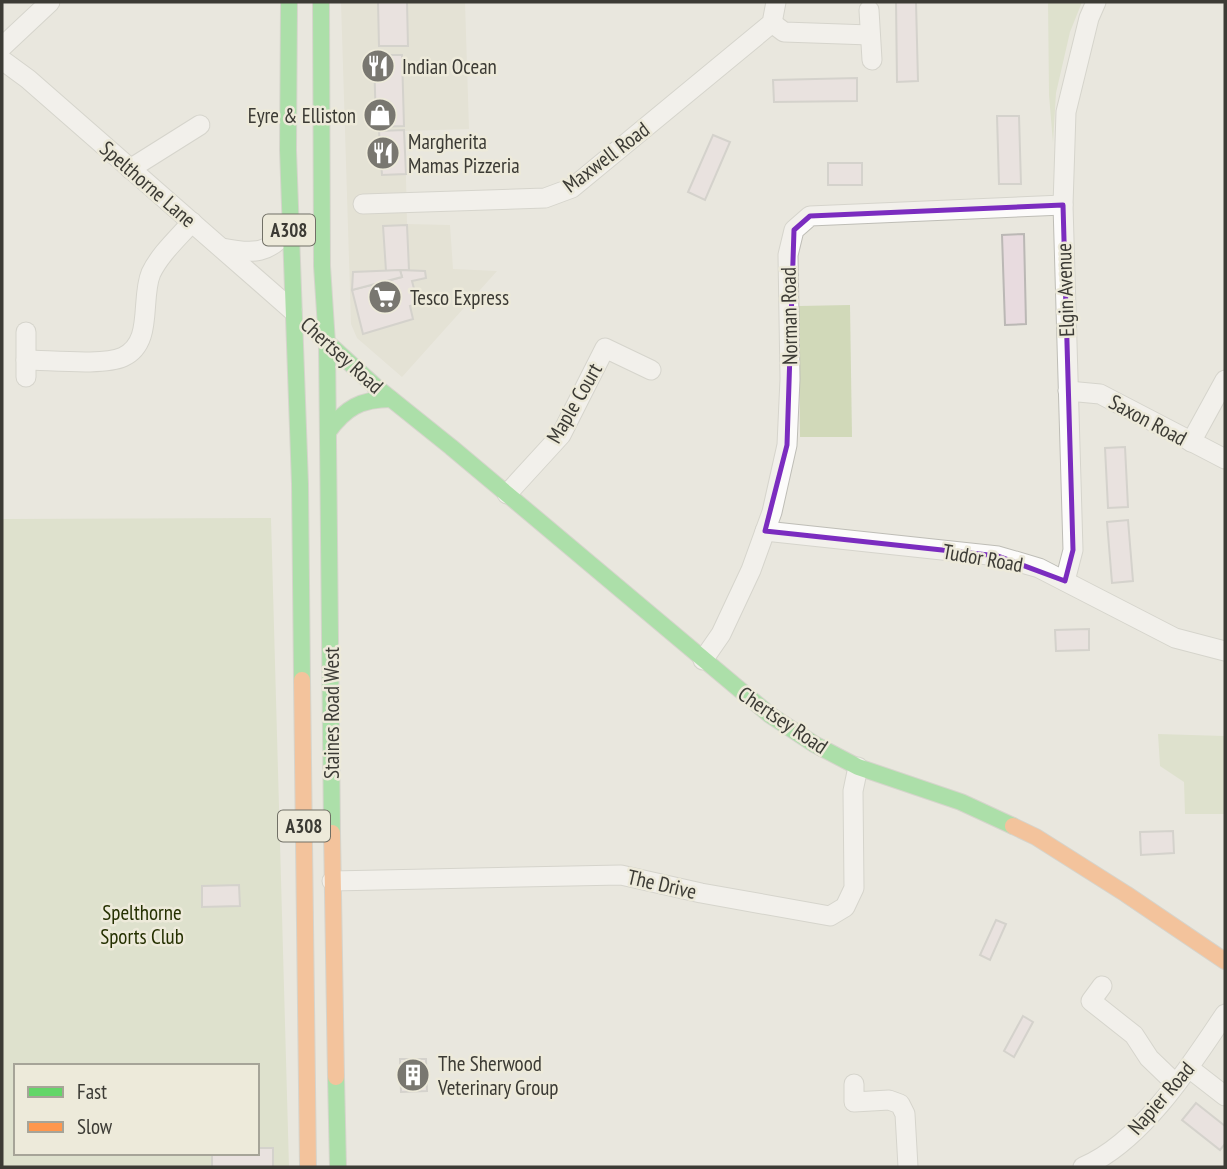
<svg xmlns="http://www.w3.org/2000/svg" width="1227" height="1169" viewBox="0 0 1227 1169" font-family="'PT Sans Narrow',sans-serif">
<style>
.built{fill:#dedbca}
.green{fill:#d1d9b9;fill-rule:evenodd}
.building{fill:#e8dbdf;stroke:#bbb8b5;stroke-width:2}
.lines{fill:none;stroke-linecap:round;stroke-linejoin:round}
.street-casing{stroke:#bebdb6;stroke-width:21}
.fast-casing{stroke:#bebdb6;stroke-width:18}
.slow-casing{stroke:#bebdb6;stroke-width:18}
.street{stroke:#fcfbfa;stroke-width:19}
.fast{stroke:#63d668;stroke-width:16}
.slow{stroke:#ff974d;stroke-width:16}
.marked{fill:none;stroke:#7b2cbf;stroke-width:5;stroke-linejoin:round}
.labels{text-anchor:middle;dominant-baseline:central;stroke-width:5;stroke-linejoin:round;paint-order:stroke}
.shield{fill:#edeada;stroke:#717066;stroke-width:2}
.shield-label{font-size:19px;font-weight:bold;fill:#3c3b35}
.poi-label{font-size:21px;fill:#3c3b35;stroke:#edeada;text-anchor:start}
.street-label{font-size:21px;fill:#3c3b35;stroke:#edeada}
.park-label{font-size:21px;fill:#253000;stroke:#edeada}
</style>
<rect width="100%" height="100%" fill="#e9e7de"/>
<!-- built -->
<polygon class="built" points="341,2 465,2 469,129 405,131 407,224 450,225 453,269 497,271 402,377 357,338 351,324"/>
<!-- green -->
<g class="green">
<polygon points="1048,2 1082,2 1070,32 1056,93 1053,143 1049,95"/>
<polygon points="850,305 852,437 800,437 799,306"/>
<path d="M 271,518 L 289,1167 L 2,1167 L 2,519 ZM 16,1066 L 257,1066 L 257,1153 L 16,1153 Z"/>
<polygon points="1158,734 1225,736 1225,814 1185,814 1184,782 1160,766"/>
</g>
<!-- building -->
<g class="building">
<polygon points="378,2 407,2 408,46 379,46"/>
<polygon points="896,2 916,2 918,81 897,82"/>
<polygon points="374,55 402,55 404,126 376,127"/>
<polygon points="857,78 857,101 774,102 773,80"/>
<polygon points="997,116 1019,116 1021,184 999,184"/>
<polygon points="404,130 406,174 382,175 379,131"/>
<polygon points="713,135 730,142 705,200 688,192"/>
<rect x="828" y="163" width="34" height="22"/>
<polygon points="407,225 409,270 386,271 383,226"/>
<polygon points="1024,234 1026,324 1005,325 1002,235"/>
<polygon points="400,270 425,271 426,278 412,281 418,304 410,306 413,319 363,334 352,290 402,277"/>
<polygon points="400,270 402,277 352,290 353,272"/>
<polygon points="1125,447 1128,507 1108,508 1105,448"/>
<polygon points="1128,520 1133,581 1112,583 1107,522"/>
<polygon points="1089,629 1089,650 1056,651 1055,630"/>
<polygon points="1173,831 1174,853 1141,855 1140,832"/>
<polygon points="239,885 240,906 202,907 202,886"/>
<polygon points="996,920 1006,924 990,960 980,955"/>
<polygon points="1023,1016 1033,1022 1014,1057 1004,1051"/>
<polygon points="400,1059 426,1059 427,1091 401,1092"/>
<polygon points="1196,1103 1225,1126 1225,1144 1220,1150 1182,1120"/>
<polygon points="257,1148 273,1148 273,1167 212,1167 212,1153 257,1153"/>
</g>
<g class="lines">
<defs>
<g id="street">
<polyline points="869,10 872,60"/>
<polyline points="772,23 784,32 870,35"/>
<polyline points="2,47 50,2"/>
<polyline points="2,60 28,79 292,310"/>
<polyline points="130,169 200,125"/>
<polyline points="363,204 545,198 572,188 772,23 776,2"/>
<path d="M 222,248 C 252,254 271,255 289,227"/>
<path d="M 26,360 C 49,360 104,366 123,357 C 154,343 140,299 151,273 C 160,254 178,238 192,222"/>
<polyline points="26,377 26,332"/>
<polyline points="1068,391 1100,394 1225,459"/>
<polyline points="1191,442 1225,380"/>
<polyline points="507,494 561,435 605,348 651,370"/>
<polyline points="765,531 998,556 1039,568 1175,638 1225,651"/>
<polyline points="1065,581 1073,550 1063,205 1066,112 1089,18 1096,2"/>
<polyline points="703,660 721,634 751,570 772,512 787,445 790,379 788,255 794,230 810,216 1063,205"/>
<polyline points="332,881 621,875 701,893 830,916 845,907 854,888 853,791 858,767"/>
<polyline points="1102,986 1091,1001 1134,1035 1149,1058 1176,1084"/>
<polyline points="1189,1068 1225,1096"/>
<polyline points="854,1084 854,1102 889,1100 900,1104 905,1114 908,1167"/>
<path d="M 1083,1167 C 1142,1142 1191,1065 1225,1014"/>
</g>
<g id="fast">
<polyline points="289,2 288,150 300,484 302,680"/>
<polyline points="321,2 322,266 327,343 332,833"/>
<polyline points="319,335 375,386 451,447 770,715 814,744 858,767 961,802 1013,826"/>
<path d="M 328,432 C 345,408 361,399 391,399"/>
<polyline points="336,1077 338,1167"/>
</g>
<g id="slow">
<polyline points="302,680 308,1167"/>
<polyline points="1013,826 1036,837 1126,894 1225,961"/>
<polyline points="332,833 336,1077"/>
</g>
</defs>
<!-- street casing -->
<use href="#street" class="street-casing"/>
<!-- fast casing -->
<use href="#fast" class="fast-casing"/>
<!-- slow casing -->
<use href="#slow" class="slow-casing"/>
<!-- street -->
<use href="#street" class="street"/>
<!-- fast -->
<use href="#fast" class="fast"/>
<!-- slow -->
<use href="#slow" class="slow"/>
</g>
<!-- marked area -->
<path d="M0 0H1227V1169H0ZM 1063,205 L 1073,550 L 1065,581 L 998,556 L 765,531 L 787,445 L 794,230 L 810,216 Z" fill="#e9e7de" fill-opacity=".55" fill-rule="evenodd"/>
<path class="marked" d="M 1063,205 L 1073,550 L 1065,581 L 998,556 L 765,531 L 787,445 L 794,230 L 810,216 Z"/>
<!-- icons -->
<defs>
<symbol id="restaurant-disc" viewBox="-11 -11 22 22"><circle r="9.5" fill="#797770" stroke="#edeada"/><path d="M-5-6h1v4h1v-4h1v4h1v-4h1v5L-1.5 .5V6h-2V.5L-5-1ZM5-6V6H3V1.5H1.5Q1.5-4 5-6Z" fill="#fff"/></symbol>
<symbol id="shop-disc" viewBox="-11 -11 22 22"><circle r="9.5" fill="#797770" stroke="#edeada"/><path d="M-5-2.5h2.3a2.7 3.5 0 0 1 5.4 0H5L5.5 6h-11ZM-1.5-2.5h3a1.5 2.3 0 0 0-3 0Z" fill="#fff"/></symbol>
<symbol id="supermarket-disc" viewBox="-11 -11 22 22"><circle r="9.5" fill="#797770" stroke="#edeada"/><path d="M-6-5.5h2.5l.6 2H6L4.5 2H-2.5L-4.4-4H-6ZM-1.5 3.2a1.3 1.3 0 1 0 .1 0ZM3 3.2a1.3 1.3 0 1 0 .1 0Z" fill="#fff"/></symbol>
<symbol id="building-disc" viewBox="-11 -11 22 22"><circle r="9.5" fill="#797770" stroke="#edeada"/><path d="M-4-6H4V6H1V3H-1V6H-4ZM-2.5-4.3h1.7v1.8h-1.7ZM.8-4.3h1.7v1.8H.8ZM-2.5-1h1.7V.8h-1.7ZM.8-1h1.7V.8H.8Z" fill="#fff"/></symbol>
</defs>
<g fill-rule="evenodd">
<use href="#restaurant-disc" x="359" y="47" width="38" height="38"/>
<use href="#shop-disc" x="361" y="96" width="38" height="38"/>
<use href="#restaurant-disc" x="364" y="134" width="38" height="38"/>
<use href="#supermarket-disc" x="366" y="278" width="38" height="38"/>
<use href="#building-disc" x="394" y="1056" width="38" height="38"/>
</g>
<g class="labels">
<!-- shield labels -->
<g class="shield">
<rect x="263" y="214.5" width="52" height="31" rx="5"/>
<rect x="278" y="810.5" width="52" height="31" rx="5"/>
</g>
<g class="shield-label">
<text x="289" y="230">A308</text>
<text x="304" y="826">A308</text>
</g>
<!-- poi labels -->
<g class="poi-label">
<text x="402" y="66">Indian Ocean</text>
<text x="356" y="115" text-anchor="end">Eyre &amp; Elliston</text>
<text x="408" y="141">Margherita<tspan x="408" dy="24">Mamas Pizzeria</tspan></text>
<text x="410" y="297">Tesco Express</text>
<text x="438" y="1063">The Sherwood<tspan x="438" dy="24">Veterinary Group</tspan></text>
</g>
<!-- street labels -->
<g class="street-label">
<text transform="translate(606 157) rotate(-37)">Maxwell Road</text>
<text transform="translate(148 184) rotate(41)">Spelthorne Lane</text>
<text transform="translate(1065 290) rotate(-92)">Elgin Avenue</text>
<text transform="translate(789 316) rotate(-91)">Norman Road</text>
<text transform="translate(342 355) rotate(42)">Chertsey Road</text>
<text transform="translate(574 403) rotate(-60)">Maple Court</text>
<text transform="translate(1148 420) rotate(28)">Saxon Road</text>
<text transform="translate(983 558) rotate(10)">Tudor Road</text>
<text transform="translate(331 713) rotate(-90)">Staines Road West</text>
<text transform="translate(783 720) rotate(34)">Chertsey Road</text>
<text transform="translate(662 884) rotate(13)">The Drive</text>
<text transform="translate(1161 1098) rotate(-49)">Napier Road</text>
</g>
<!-- park labels -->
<g class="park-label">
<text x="142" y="912">Spelthorne<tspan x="142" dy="24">Sports Club</tspan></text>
</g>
</g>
<!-- border -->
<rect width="1227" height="1169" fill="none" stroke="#3c3b35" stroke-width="7"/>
<!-- legend -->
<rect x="14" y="1064" width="245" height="91" fill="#edeada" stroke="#a6a498" stroke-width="2"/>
<rect x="28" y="1087" width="35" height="10" fill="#63d668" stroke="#a6a498" stroke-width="2"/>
<text x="77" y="1099" font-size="21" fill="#3c3b35">Fast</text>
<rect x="28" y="1122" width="35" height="10" fill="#ff974d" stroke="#a6a498" stroke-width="2"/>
<text x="77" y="1134" font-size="21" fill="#3c3b35">Slow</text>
</svg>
